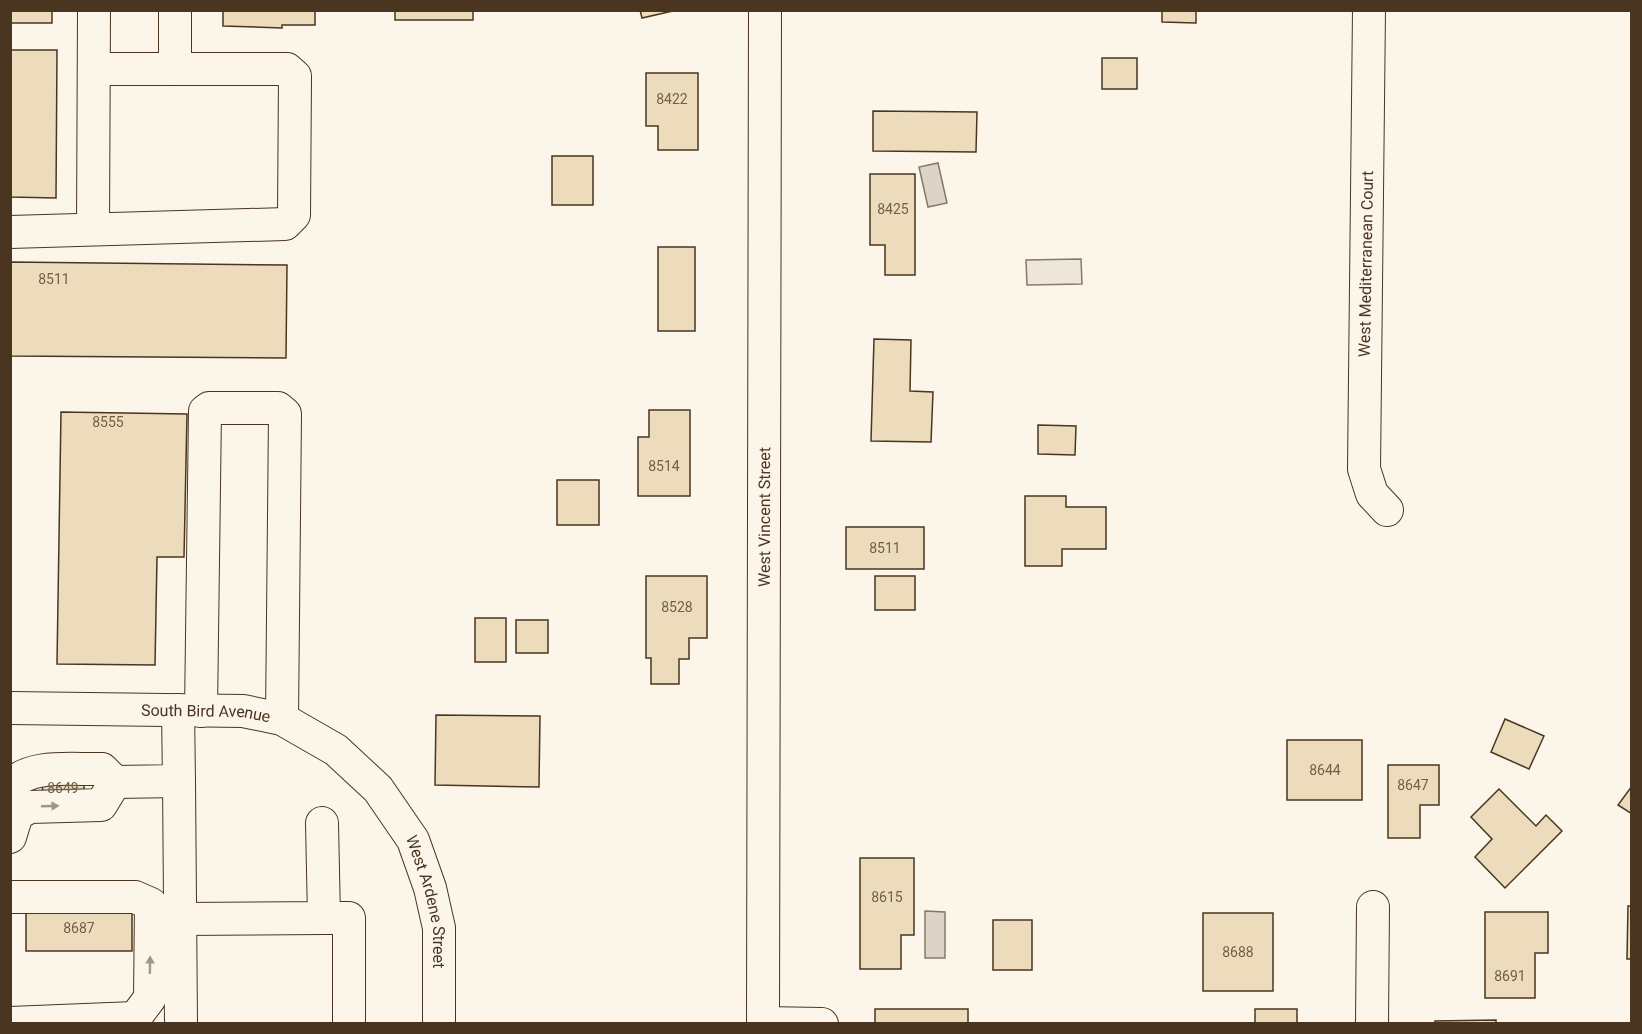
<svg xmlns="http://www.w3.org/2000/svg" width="1642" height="1034" viewBox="0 0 1642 1034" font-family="Roboto,sans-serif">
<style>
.green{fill:#ede6d9;stroke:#887966;stroke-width:1.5}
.water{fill:#dcd4c6;stroke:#887966;stroke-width:1.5}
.building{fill:#ecdcbc;stroke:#4a3520;stroke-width:1.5}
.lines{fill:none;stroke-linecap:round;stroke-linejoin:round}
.minor-casing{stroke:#4a3520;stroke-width:34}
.minor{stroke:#fbf6e9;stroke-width:32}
.oneway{fill:#a29684}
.labels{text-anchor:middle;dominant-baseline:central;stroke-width:4.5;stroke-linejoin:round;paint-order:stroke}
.number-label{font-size:14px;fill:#725f47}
.street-label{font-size:16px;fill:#4a3520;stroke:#fbf6e9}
</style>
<rect width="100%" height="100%" fill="#fbf6e9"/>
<!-- green -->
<polygon class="green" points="1081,259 1082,284 1027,285 1026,260"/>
<!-- water -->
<g class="water">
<polygon points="938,163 947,203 928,207 919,167"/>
<polygon points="925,911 945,912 945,958 925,958"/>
</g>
<!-- building -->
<g class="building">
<rect x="10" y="10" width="42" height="13"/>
<polygon points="223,10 315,10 315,25 282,25 282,28 223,26"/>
<rect x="395" y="10" width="78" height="10"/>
<polygon points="640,10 677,10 642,18"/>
<polygon points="1162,10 1196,10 1196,23 1162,22"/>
<polygon points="10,50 57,50 56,198 10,197"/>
<rect x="1102" y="58" width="35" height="31"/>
<polygon points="646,73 698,73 698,150 658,150 658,126 646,126"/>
<polygon points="873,111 977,112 976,152 873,151"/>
<rect x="552" y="156" width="41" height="49"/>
<polygon points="870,174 915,174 915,275 885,275 885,245 870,245"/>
<rect x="658" y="247" width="37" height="84"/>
<polygon points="10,262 287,265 286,358 10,356"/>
<polygon points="874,339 911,340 910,391 933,392 931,442 871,441"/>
<polygon points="649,410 690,410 690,496 638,496 638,437 649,437"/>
<polygon points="61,412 187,414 184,557 157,557 155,665 57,664"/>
<polygon points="1038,425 1076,426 1075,455 1038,454"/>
<rect x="557" y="480" width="42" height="45"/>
<polygon points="1025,496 1066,496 1066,507 1106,507 1106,549 1062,549 1062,566 1025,566"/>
<rect x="846" y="527" width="78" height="42"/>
<polygon points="646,576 707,576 707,638 689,638 689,659 679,659 679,684 651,684 651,658 646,658"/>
<rect x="875" y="576" width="40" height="34"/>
<rect x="475" y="618" width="31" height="44"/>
<rect x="516" y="620" width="32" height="33"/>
<polygon points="436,715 540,716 539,787 435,785"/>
<polygon points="1505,719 1544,736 1529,769 1491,752"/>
<rect x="1287" y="740" width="75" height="60"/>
<polygon points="1388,765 1439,765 1439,805 1420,805 1420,838 1388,838"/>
<polygon points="84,777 84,799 43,799 42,778"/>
<polygon points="1632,786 1632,814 1618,805"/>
<polygon points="1499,789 1536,826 1546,815 1562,831 1505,888 1475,857 1492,839 1471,817"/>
<polygon points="860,858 914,858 914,935 901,935 901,969 860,969"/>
<rect x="26" y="906" width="106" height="45"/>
<polygon points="1628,906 1632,906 1632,959 1627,959"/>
<polygon points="1485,912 1548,912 1548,953 1535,953 1535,998 1485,998"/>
<rect x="1203" y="913" width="70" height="78"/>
<rect x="993" y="920" width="39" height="50"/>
<rect x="875" y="1009" width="93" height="15"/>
<rect x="1255" y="1009" width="42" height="15"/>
<polygon points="1496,1020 1496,1024 1435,1024 1435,1021"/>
</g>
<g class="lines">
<defs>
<g id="minor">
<polyline points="1369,10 1364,469 1372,494 1387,510"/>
<polyline points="94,69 175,69"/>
<polyline points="93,229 94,10"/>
<polyline points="10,232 285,224 294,215 295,76 287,69 175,69 175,10"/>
<path id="s1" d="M 10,708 L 243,711 L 282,719 L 336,750 L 378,789 L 413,840 L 430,888 L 439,928 L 439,1024"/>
<polyline points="201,711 205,411 209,408 278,408 285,414 282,719"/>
<polyline points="179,781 181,1024"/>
<path d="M 10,786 C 30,763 73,770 102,769 L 115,782 L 179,781 L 178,710"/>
<polyline points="10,837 17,814 30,807 101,805 115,782"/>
<polyline points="10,897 135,897 151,904 150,998 135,1018 136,1024"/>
<polyline points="324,918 349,918 349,1024"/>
<polyline points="180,919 324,918 322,823"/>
<polyline points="10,1023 135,1018"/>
<polyline points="763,1023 822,1024"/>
<path id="s2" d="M 763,1024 L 765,10"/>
<polyline points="1372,1024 1373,907"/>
</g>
</defs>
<!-- minor casing -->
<use href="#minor" class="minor-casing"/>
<!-- minor -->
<use href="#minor" class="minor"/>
</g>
<!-- one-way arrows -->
<defs><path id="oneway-solid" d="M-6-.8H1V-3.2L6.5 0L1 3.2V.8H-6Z" transform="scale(1.5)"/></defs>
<g class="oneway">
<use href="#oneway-solid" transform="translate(50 806) rotate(-2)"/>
<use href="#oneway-solid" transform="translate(150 965) rotate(-89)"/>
</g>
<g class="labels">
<!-- number labels -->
<g class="number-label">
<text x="672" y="99">8422</text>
<text x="893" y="209">8425</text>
<text x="54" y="279">8511</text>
<text x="108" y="422">8555</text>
<text x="664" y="466">8514</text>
<text x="885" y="548">8511</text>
<text x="677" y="607">8528</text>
<text x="1325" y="770">8644</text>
<text x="1413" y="785">8647</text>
<text x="63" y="788">8649</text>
<text x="887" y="897">8615</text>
<text x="79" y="928">8687</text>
<text x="1238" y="952">8688</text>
<text x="1510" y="976">8691</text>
</g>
<!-- street labels -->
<g class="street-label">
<text transform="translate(1366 264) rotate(-89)">West Mediterranean Court</text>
<text stroke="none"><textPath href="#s2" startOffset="507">West Vincent Street</textPath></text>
<text stroke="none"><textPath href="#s1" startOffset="196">South Bird Avenue</textPath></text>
<text stroke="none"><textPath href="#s1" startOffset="518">West Ardene Street</textPath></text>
</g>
</g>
<!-- border -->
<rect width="1642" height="1034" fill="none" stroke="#4a3520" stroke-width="24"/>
</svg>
